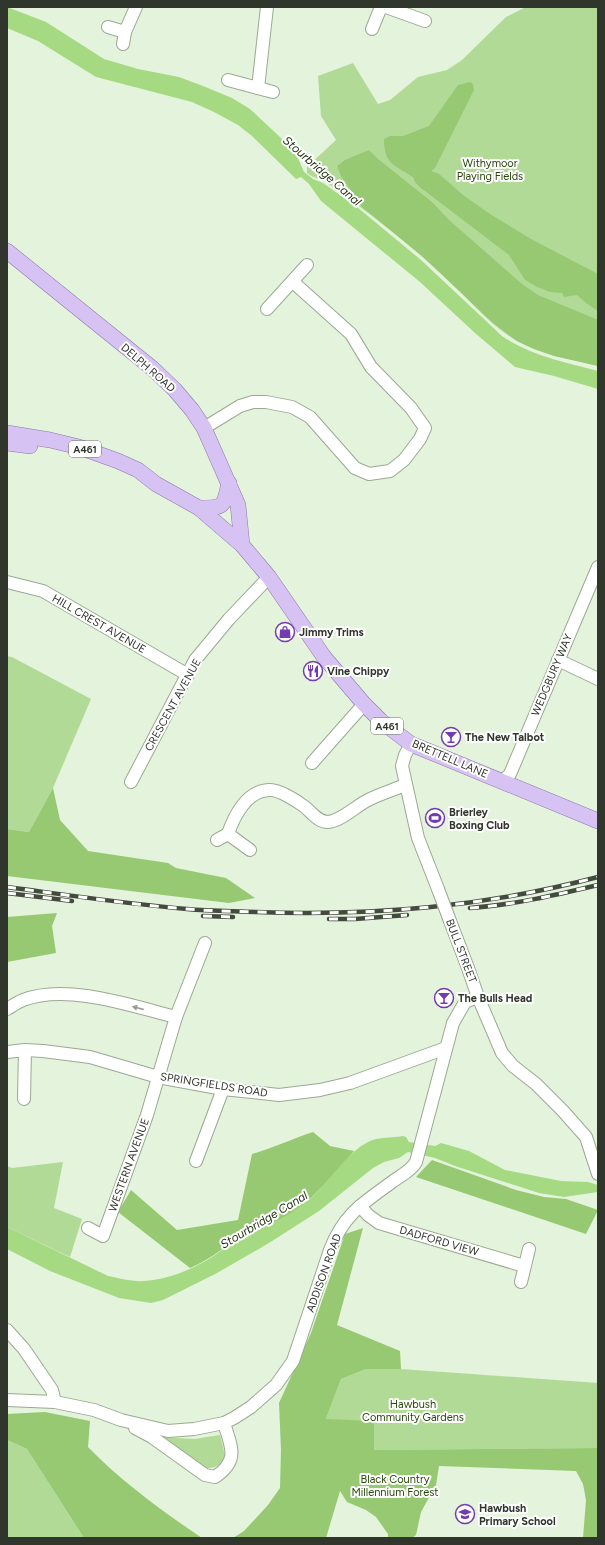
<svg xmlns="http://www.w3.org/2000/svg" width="605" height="1545" viewBox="0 0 605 1545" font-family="Figtree,sans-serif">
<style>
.green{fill:#b1da97}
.forest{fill:#96c971}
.water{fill:#a6da82}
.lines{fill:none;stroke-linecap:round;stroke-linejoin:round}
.minor-casing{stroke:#9ba992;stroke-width:14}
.major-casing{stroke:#8c77a9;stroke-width:16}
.minor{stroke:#fff;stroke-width:12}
.major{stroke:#d7c2f4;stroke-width:15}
.rail-casing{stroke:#434a3e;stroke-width:4.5}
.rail{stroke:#fff;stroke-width:3;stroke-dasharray:9;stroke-linecap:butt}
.minor-bridge-casing{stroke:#9ba992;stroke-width:14;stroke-linecap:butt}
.minor-bridge{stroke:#fff;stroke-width:12}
.oneway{fill:#989a96}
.labels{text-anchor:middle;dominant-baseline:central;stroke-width:4;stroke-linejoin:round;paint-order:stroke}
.shield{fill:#fff;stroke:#6e726b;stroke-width:1}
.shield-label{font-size:10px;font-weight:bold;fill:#30362c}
.park-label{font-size:11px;fill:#284809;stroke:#fff}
.street-label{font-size:11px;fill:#30362c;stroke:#fff}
.poi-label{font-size:11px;font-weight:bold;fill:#30362c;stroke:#fff;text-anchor:start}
.water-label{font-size:12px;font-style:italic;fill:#1d310d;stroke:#fff}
</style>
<rect width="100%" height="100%" fill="#e4f3db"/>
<!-- green -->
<g class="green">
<path d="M 526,7 L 598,7 L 598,366 C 571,359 542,355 517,341 C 489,325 467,297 443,275 C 405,241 366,210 324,181 C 318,178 313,178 307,173 L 307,167 L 336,140 L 321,116 L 318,76 L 353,63 L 378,104 L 390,100 L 418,77 L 447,70 L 462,60 L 506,17 Z"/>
<polygon points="7,656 12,657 91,699 53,788 29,832 7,829"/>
<polygon points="63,1162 54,1208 82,1219 70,1257 7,1227 7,1166 12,1168"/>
<polygon points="366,1369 401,1369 598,1383 598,1448 374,1450 326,1419 341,1379"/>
<polygon points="220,1435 225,1455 222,1463 215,1467 205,1469 159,1437 194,1439"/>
<polygon points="7,1440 27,1449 84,1538 7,1538"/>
</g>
<!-- forest -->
<g class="forest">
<path d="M 470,82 L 473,84 L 474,90 L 435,168 L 431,171 L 439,174 L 463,195 L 490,214 L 531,239 L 598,274 L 598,311 L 586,303 L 577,295 L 564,297 L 562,293 L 550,292 L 537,287 L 525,280 L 509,255 L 421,188 L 415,182 L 413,177 C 395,165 384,165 384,139 L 390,136 L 403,136 L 429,126 L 458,85 Z"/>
<polygon points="369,150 378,159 432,202 449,220 522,284 538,295 598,320 598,366 554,356 534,349 517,341 493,323 422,256 362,207 341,176 337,166 345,160"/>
<polygon points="53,788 60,820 88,851 168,863 176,868 226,878 255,898 229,903 7,876 7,829 29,832"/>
<polygon points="57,913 52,926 56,953 7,962 7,917"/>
<path d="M 313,1132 L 330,1146 L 354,1151 C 331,1177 307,1208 275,1222 C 266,1225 257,1225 249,1230 C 229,1243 212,1259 190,1268 L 118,1212 L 131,1190 L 177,1230 L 238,1220 L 252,1154 C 273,1148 292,1139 313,1132 Z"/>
<polygon points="432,1160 516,1190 544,1197 566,1199 598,1210 586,1234 416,1177"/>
<polygon points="363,1228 337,1325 400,1351 401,1369 366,1369 341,1379 326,1419 374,1421 374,1450 598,1448 598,1538 583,1538 586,1500 583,1484 576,1471 439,1466 436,1485 421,1512 416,1535 412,1538 388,1538 388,1534 376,1517 366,1510 347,1502 340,1491 326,1538 233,1538 244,1531 268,1505 280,1488 281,1450 279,1403 311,1333 345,1234"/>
<path d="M 45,1412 L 90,1421 L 88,1447 C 122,1482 162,1511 202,1538 L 84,1538 L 27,1449 L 7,1440 L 7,1414 Z"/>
</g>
<!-- water -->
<g class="water">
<path d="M 7,7 L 46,22 L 104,59 L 138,69 L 179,77 L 203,86 L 232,98 L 250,109 L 281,138 L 298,158 L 304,172 L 313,179 L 323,183 L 357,207 L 421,260 L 502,336 C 531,356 565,362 598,371 L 598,389 L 554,376 L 515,367 L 475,333 L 420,282 L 321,201 L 309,184 L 301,177 L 296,179 L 252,136 L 238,125 L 214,112 L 192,102 L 96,77 L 38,41 L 7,28 Z"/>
<path d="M 403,1136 L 406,1137 L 409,1142 L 435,1146 L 441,1143 L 469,1151 L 505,1170 L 561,1181 L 588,1182 L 598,1185 L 598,1192 L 564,1197 L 539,1193 L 455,1166 L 435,1158 L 408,1152 L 399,1158 L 384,1162 L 373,1168 L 319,1211 L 269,1243 L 217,1273 L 163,1300 L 151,1303 L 119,1298 L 50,1271 L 7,1249 L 7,1227 L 108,1276 C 119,1278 132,1282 144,1281 C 167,1280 193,1269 212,1257 C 226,1248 237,1236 252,1228 C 260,1224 268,1225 275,1222 C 286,1217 297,1209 306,1202 C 327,1186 347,1151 370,1141 C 379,1137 392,1138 403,1136 Z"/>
</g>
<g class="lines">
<defs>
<g id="minor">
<polyline points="386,7 425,21"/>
<polyline points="108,27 125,32"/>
<polyline points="372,29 381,7"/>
<polyline points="123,44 125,32 136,7"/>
<polyline points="228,80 273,92"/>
<polyline points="258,88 267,7"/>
<polyline points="267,309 307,265"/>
<polyline points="204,428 240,406 253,402 266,402 292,407 310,417 355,468 369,474 390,471 404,460 420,439 425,428 411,408 371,367 351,334 293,282"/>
<polyline points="7,582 43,591 188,675"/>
<polyline points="558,660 598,679"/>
<polyline points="411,744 405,755 402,766 418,838 438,889"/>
<polyline points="312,763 364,704"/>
<polyline points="503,781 510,774 598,567"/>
<polyline points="131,782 195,660 229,619 269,577"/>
<path d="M 228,834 C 234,816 247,790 270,790 C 280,790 297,801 305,807 C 312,813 318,822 328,822 C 341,821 356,806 368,800 C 380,794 393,790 405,785"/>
<polyline points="217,840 228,834 250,850"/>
<polyline points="450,921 468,968 478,997 502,1053 513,1066 536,1084 563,1111 586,1137 598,1174"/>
<path d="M 7,1009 C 12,1006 18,1002 23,1000 C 67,983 132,1006 176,1017"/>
<polyline points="7,1052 25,1050 43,1051 90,1057 158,1077 223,1089 279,1095 320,1090 350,1083 446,1048"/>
<polyline points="24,1099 25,1050"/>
<polyline points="196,1161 223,1089"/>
<polyline points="360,1206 368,1215 379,1223 524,1266"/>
<polyline points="88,1228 103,1236 147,1115 176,1017 205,943"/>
<polyline points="521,1282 529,1249"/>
<polyline points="7,1330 24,1349 52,1390 55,1402"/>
<path d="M 7,1400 L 55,1402 L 94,1410 L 121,1420 L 168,1431 L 194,1429 L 224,1423 L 234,1418 L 251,1407 L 276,1385 L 293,1361 L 330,1250 C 344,1214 362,1204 392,1182 C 400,1176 411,1171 416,1162 L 453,1023 L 465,1002 L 478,997"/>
<path d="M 135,1428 L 152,1437 L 205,1475 L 215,1477 C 240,1460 231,1447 224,1423"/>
</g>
<g id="major">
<polyline points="7,251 152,368 175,390 192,410 204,428 238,505 242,545"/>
<polyline points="7,433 50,440 79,447 118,461 138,470 156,484 199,508 242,545 269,577 324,657 364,704 381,721 411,744 598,821"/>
<polyline points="7,443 30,446"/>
<path d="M 199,508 C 224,508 224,507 229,483"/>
</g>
</defs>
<!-- minor casing -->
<use href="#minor" class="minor-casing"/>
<!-- major casing -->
<use href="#major" class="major-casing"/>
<!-- minor -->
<use href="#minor" class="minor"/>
<!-- major -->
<use href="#major" class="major"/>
<defs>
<g id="rail">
<path d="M 7,887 C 67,895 127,904 187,909 C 210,911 233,911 256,912 C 374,916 484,907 598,877"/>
<polyline points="7,893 72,901"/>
<path d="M 470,908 C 513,905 556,895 598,885"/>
<polyline points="203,916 233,917"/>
<polyline points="329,919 355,919 407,915"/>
</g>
</defs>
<!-- rail casing -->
<use href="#rail" class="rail-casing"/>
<!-- rail -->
<use href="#rail" class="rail"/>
<defs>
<polyline id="minor-bridge" points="438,889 450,921"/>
</defs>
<!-- minor-bridge casing -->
<use href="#minor-bridge" class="minor-bridge-casing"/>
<!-- minor-bridge -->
<use href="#minor-bridge" class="minor-bridge"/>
</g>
<!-- one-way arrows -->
<defs><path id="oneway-solid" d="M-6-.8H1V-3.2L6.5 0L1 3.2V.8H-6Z"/></defs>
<use class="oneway" href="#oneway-solid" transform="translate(138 1008) rotate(-165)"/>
<!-- icons -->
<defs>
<symbol id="shop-ring" viewBox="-11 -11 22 22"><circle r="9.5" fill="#fff" stroke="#743ab0" stroke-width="1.5"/><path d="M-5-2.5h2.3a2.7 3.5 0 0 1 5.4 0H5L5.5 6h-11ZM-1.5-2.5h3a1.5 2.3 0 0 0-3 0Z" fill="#743ab0"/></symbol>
<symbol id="restaurant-ring" viewBox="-11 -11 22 22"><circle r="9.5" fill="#fff" stroke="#743ab0" stroke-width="1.5"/><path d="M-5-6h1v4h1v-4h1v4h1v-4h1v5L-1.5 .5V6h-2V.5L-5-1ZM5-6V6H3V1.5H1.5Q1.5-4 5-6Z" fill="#743ab0"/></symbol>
<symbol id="bar-ring" viewBox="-11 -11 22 22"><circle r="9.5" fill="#fff" stroke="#743ab0" stroke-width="1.5"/><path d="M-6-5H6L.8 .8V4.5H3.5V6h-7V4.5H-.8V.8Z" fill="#743ab0"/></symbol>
<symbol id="stadium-ring" viewBox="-11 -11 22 22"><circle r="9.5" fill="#fff" stroke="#743ab0" stroke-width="1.5"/><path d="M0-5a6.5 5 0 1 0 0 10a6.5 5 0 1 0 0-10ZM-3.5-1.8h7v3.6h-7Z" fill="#743ab0"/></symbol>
<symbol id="school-ring" viewBox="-11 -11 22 22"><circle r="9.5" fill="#fff" stroke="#743ab0" stroke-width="1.5"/><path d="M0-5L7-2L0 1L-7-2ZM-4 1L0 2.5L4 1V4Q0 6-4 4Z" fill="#743ab0"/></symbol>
</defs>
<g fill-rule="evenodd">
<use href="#shop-ring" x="274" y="621" width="22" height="22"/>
<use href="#restaurant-ring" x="302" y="660" width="22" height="22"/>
<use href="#bar-ring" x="440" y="726" width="22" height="22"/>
<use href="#stadium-ring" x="424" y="807" width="22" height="22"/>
<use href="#bar-ring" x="433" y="987" width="22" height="22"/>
<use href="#school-ring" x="454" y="1503" width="22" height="22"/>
</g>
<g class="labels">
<!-- shield labels -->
<g class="shield">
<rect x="69" y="441" width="32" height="16" rx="3"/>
<rect x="371" y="718" width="32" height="16" rx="3"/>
</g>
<g class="shield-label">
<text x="85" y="449">A461</text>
<text x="387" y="726">A461</text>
</g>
<!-- park labels -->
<g class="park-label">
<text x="490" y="163">Withymoor<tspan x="490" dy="13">Playing Fields</tspan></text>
<text x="413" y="1404">Hawbush<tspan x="413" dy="13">Community Gardens</tspan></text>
<text x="395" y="1479">Black Country<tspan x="395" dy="13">Millennium Forest</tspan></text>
</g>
<!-- street labels -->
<g class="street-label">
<text transform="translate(148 368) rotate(41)">DELPH ROAD</text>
<text transform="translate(99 624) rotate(30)">HILL CREST AVENUE</text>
<text transform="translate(552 675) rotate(-67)">WEDGBURY WAY</text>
<text transform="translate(173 705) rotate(-61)">CRESCENT AVENUE</text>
<text transform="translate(450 759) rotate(23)">BRETTELL LANE</text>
<text transform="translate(461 951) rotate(69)">BULL STREET</text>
<text transform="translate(214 1085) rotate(9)">SPRINGFIELDS ROAD</text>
<text transform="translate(129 1165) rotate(-70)">WESTERN AVENUE</text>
<text transform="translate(439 1241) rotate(16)">DADFORD VIEW</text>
<text transform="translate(324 1273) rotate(-70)">ADDISON ROAD</text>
</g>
<!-- poi labels -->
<g class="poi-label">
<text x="299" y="632">Jimmy Trims</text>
<text x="327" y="671">Vine Chippy</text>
<text x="465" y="737">The New Talbot</text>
<text x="449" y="812">Brierley<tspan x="449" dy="13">Boxing Club</tspan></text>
<text x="458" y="998">The Bulls Head</text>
<text x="479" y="1508">Hawbush<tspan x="479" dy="13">Primary School</tspan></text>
</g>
<!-- water labels -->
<g class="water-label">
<text transform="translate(322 171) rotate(41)">Stourbridge Canal</text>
<text transform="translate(264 1220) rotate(-31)">Stourbridge Canal</text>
</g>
</g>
<!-- border -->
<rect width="605" height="1545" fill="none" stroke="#30362c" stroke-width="16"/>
</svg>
